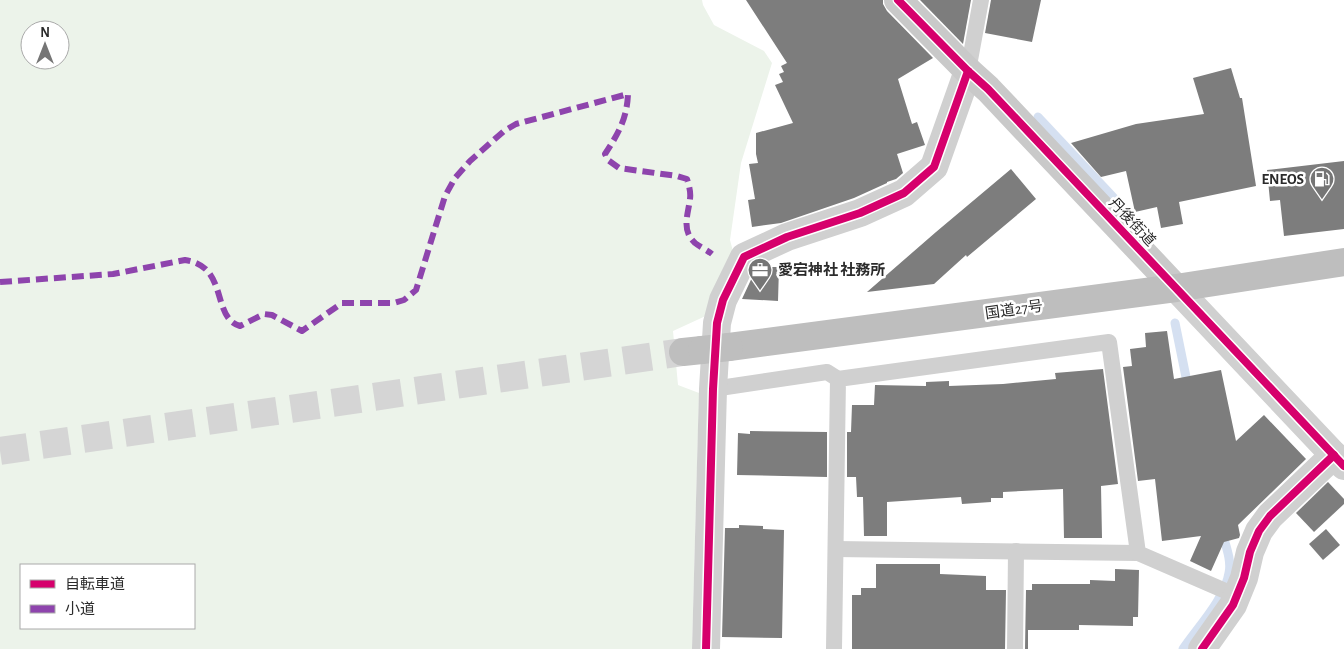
<svg xmlns="http://www.w3.org/2000/svg" width="1344" height="649" viewBox="0 0 1344 649" font-family="'Alegreya Sans','Noto Sans JP',sans-serif">
<style>
.green{fill:#ecf3ea;fill-rule:evenodd}
.lines{fill:none;stroke-linecap:round;stroke-linejoin:round}
.stream{stroke:#d5e0f1;stroke-width:9}
.building{fill:#7d7d7d}
.highway-tunnel{stroke:#d5d5d5;stroke-width:28;stroke-dasharray:28 14;stroke-linecap:butt}
.lane{stroke:#d0d0d0;stroke-width:16}
.street{stroke:#d0d0d0;stroke-width:28}
.secondary{stroke:#c9c9c9;stroke-width:28}
.highway{stroke:#bebebe;stroke-width:28}
.highway-bridge{stroke:#bebebe;stroke-width:28}
.quiet{stroke:#8e44ad;stroke-width:6;stroke-dasharray:12 6;stroke-linecap:butt}
.cycleway-casing{stroke:#fff;stroke-width:11}
.cycleway{stroke:#d6006c;stroke-width:8}
.labels{text-anchor:middle;dominant-baseline:central;stroke-width:5;stroke-linejoin:round;paint-order:stroke}
.poi-label{font-size:15px;font-weight:bold;fill:#2b2b2b;stroke:#fff;text-anchor:end}
.street-label{font-size:15px;fill:#2b2b2b;stroke:#fff}
</style>
<rect width="100%" height="100%" fill="#fff"/>
<!-- green -->
<path class="green" d="M 0,0 L 702,0 L 703,5 L 714,25 L 764,51 L 772,63 L 741,163 L 730,240 L 734,255 L 710,314 L 673,331 L 678,385 L 699,393 L 692,649 L 0,649 ZM 30,30 L 60,30 L 60,60 L 30,60 ZM 21,565 L 194,565 L 194,628 L 21,628 Z"/>
<g class="lines">
<!-- stream -->
<g class="stream">
<polyline points="1038,117 1143,229"/>
<polyline points="1175,323 1188,387"/>
<path d="M 1183,649 C 1197,628 1225,599 1229,573 C 1232,560 1225,544 1222,532"/>
</g>
</g>
<!-- building -->
<g class="building">
<polygon points="746,0 883,0 883,4 887,11 933,58 898,79 912,124 917,122 925,145 897,154 903,173 896,179 887,182 887,183 854,198 781,223 752,227 748,200 755,199 749,164 758,163 756,154 756,133 793,123 775,85 783,82 779,74 784,72 781,66 787,63"/>
<polygon points="920,0 971,0 963,44"/>
<polygon points="991,0 1041,0 1032,42 985,33"/>
<polygon points="1231,68 1240,98 1242,98 1256,186 1179,202 1183,224 1161,228 1157,207 1135,212 1126,171 1101,177 1071,143 1136,124 1204,114 1193,78"/>
<polygon points="1344,161 1344,229 1284,236 1280,200 1270,201 1267,170"/>
<polygon points="1011,169 1036,199 967,257 966,255 934,284 867,292 936,232"/>
<polygon points="766,264 767,267 779,267 778,301 742,299 756,269"/>
<polygon points="1167,331 1174,379 1221,370 1236,441 1264,415 1306,459 1238,525 1240,535 1239,538 1224,542 1211,571 1190,561 1201,536 1162,541 1155,479 1138,481 1123,367 1132,366 1130,349 1146,347 1145,333"/>
<polygon points="1103,369 1118,484 1101,486 1102,538 1064,538 1063,489 1003,492 1003,498 991,498 991,502 962,504 961,497 887,502 887,536 864,536 863,497 857,497 856,477 847,477 847,432 851,432 852,405 874,405 875,385 926,386 926,382 949,381 949,386 1003,384 1056,379 1055,373"/>
<polygon points="750,431 827,432 827,477 737,475 738,433 750,434"/>
<polygon points="1328,482 1344,499 1344,504 1314,532 1296,513"/>
<polygon points="739,525 763,526 763,529 784,530 782,638 722,637 725,528 739,528"/>
<polygon points="1326,529 1340,545 1323,560 1309,544"/>
<polygon points="876,564 940,564 940,574 986,576 986,590 1006,590 1005,649 852,649 852,595 861,595 861,588 876,588"/>
<polygon points="1115,569 1139,570 1138,617 1133,617 1133,626 1079,625 1079,630 1028,630 1028,649 1025,649 1026,590 1032,590 1032,584 1090,584 1090,580 1115,581"/>
</g>
<g class="lines">
<!-- highway-tunnel -->
<polyline class="highway-tunnel" points="0,451 683,352"/>
<!-- lane -->
<g class="lane">
<polyline points="968,71 981,0"/>
<polyline points="713,389 827,372 838,379"/>
<polyline points="836,549 1138,553"/>
<polyline points="834,649 838,379 1109,342 1138,553 1237,596"/>
<polyline points="1015,649 1016,551"/>
</g>
<!-- street -->
<g class="street">
<polyline points="1176,288 1344,466"/>
<polyline points="706,649 713,389 717,323 723,300 744,257 787,237 860,213 904,193 934,167 968,71"/>
<polyline points="1202,649 1233,605 1244,578 1250,552 1259,531 1270,516 1334,455"/>
</g>
<!-- secondary -->
<polyline class="secondary" points="898,0 968,71 988,89 1176,288"/>
<!-- highway -->
<g class="highway">
<polyline points="729,347 1176,288 1344,262"/>
<polyline points="683,352 702,350"/>
</g>
<!-- highway-bridge -->
<polyline class="highway-bridge" points="702,350 729,347"/>
<!-- quiet -->
<path class="quiet" d="M 0,282 L 113,274 L 185,260 C 229,266 211,318 240,326 L 264,314 L 272,315 L 302,331 L 342,303 L 394,303 L 404,300 L 416,290 L 445,196 L 455,178 L 470,161 L 504,131 L 516,124 L 628,94 C 627,119 618,134 605,154 L 608,160 L 619,168 L 677,176 L 687,179 C 689,186 691,192 690,199 C 688,215 681,230 695,243 C 700,247 707,250 712,254"/>
<defs>
<g id="cycleway">
<polyline points="898,0 968,71 988,89 1344,466"/>
<polyline points="706,649 713,389 717,323 723,300 744,257 787,237 860,213 904,193 934,167 968,71"/>
<polyline points="1202,649 1233,605 1244,578 1250,552 1259,531 1270,516 1334,455"/>
</g>
</defs>
<!-- cycleway casing -->
<use href="#cycleway" class="cycleway-casing"/>
<!-- cycleway -->
<use href="#cycleway" class="cycleway"/>
</g>
<!-- icons -->
<defs>
<symbol id="fuel-pin" viewBox="-11 -11 22 30"><path d="M0 17L-7.5 6A9.5 9.5 0 1 1 7.5 6Z" fill="#757575" stroke="#fff"/><path d="M-5.5-6h7V0h2V4h1.3V-2.5L3-4.5l.8-.8L6-3V5H2.5V1h-1V6h-7ZM-4.2-4.7v3.2H.2V-4.7Z" fill="#fff"/></symbol>
<symbol id="office-pin" viewBox="-11 -11 22 30"><path d="M0 17L-7.5 6A9.5 9.5 0 1 1 7.5 6Z" fill="#757575" stroke="#fff"/><path d="M-6-3h4V-5.5h4V-3h4V5H-6ZM-1-4.5V-3h2v-1.5ZM-6 0V1H6V0Z" fill="#fff"/></symbol>
</defs>
<g fill-rule="evenodd">
<use href="#fuel-pin" x="1308" y="165" width="28" height="38"/>
<use href="#office-pin" x="746" y="256" width="28" height="38"/>
</g>
<g class="labels">
<!-- poi labels -->
<g class="poi-label">
<text x="1304" y="179">ENEOS</text>
<text x="778" y="270" text-anchor="start">愛宕神社 社務所</text>
</g>
<!-- street labels -->
<g class="street-label">
<text transform="translate(1132 222) rotate(47)">丹後街道</text>
<text transform="translate(1014 310) rotate(-8)">国道27号</text>
</g>
</g>
<!-- legend -->
<rect x="20" y="564" width="175" height="65" fill="#ffffff" stroke="#aaaaaa"/>
<rect x="30" y="580" width="25" height="8" fill="#d6006c" stroke="#aaaaaa"/>
<text x="65" y="589" font-size="15" fill="#2b2b2b">自転車道</text>
<rect x="30" y="605" width="25" height="8" fill="#8e44ad" stroke="#aaaaaa"/>
<text x="65" y="614" font-size="15" fill="#2b2b2b">小道</text>
<!-- north arrow -->
<g transform="translate(45 45)"><circle r="24" fill="#ffffff" stroke="#aaaaaa"/>
<path d="M0-4L9 19L0 12L-9 19Z" fill="#757575"/>
<text y="-8" font-size="14" font-weight="bold" text-anchor="middle" fill="#2b2b2b">N</text>
</g>
</svg>
